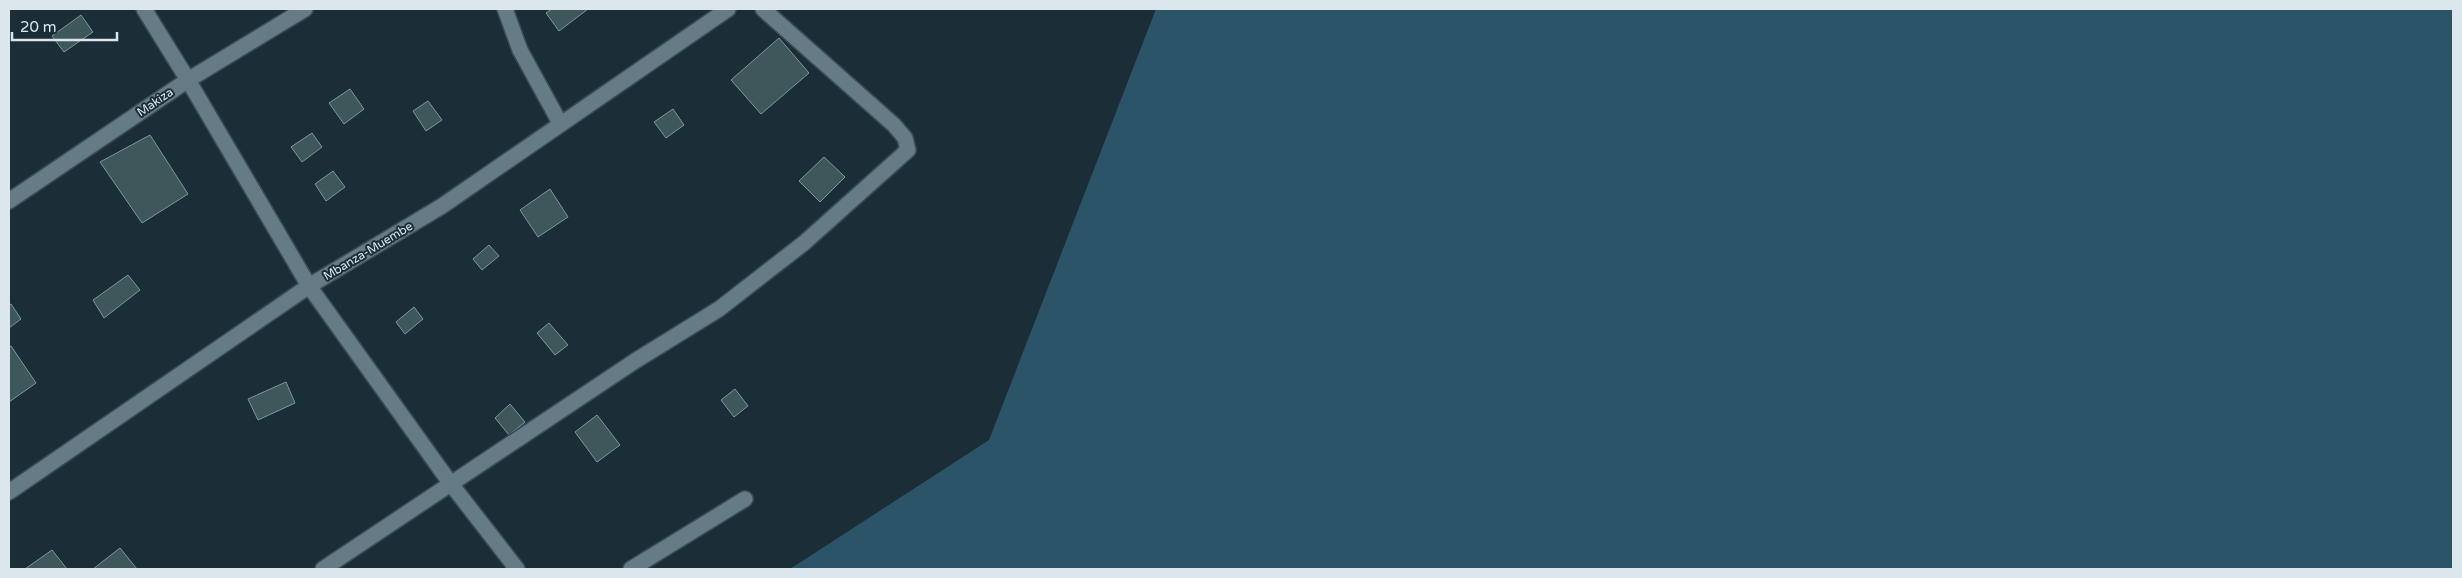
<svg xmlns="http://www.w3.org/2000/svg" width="2462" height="578" viewBox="0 0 2462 578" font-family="'Varela Round',sans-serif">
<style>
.green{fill:#2b5468}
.building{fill:#3e575b;stroke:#7d989d}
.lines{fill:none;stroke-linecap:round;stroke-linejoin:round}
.street-casing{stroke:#3c4c55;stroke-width:18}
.street{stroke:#657b86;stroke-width:15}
.labels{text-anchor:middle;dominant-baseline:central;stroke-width:4;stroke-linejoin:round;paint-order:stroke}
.street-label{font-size:12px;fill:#dbe7ed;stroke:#1b2e37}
</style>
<rect width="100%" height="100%" fill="#1b2e37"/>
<!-- green -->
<polygon class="green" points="1156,9 2453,9 2453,569 790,569 989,440"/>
<!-- building -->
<g class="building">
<polygon points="552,9 588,9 559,31 546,13"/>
<polygon points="81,15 93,32 64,52 52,36"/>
<polygon points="779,38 809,73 761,114 731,80"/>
<polygon points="350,89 364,109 344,124 329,103"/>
<polygon points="428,101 442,120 426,131 413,111"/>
<polygon points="673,109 684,125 666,138 654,122"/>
<polygon points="312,133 322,147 302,162 291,147"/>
<polygon points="150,135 188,194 142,223 100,162"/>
<polygon points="824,157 845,177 820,202 799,181"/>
<polygon points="333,171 345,187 326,201 315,184"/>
<polygon points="550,189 568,217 538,237 520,210"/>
<polygon points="489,245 499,256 482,270 473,259"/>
<polygon points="128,275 140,290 104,318 93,300"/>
<polygon points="11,304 21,319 9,328 9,305"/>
<polygon points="414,307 423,319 405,334 396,322"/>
<polygon points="549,323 568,345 555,355 537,333"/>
<polygon points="11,346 36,383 9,402 9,347"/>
<polygon points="286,382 295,403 258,420 248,399"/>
<polygon points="735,389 748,406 734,417 721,400"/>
<polygon points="510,404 525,422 509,435 495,418"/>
<polygon points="597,415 620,445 597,462 575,432"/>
<polygon points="120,548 137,569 93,569"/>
<polygon points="52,550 67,569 25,569"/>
</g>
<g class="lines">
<defs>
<g id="street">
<polyline points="144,9 188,80 309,286 451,484 517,569"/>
<polyline points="505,9 520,50 560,123"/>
<polyline points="9,201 188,80 305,9"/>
<polyline points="9,492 309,286 442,206 728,9"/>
<polyline points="323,569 635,361 719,309 804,243 908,150 905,138 894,125 763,9"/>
<polyline points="631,569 745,499"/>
</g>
</defs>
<!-- street casing -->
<use href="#street" class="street-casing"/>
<!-- street -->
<use href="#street" class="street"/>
</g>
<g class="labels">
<!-- street labels -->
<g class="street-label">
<text transform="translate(155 102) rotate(-34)">Makiza</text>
<text transform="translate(368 251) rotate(-31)">Mbanza-Muembe</text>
</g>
</g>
<!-- border -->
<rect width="2462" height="578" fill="none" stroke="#dbe7ed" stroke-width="20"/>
<!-- scale -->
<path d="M12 32v8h105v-8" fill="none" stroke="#dbe7ed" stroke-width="2.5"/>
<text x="20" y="32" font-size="15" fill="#dbe7ed" stroke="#1b2e37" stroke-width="4" paint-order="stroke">20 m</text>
</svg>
